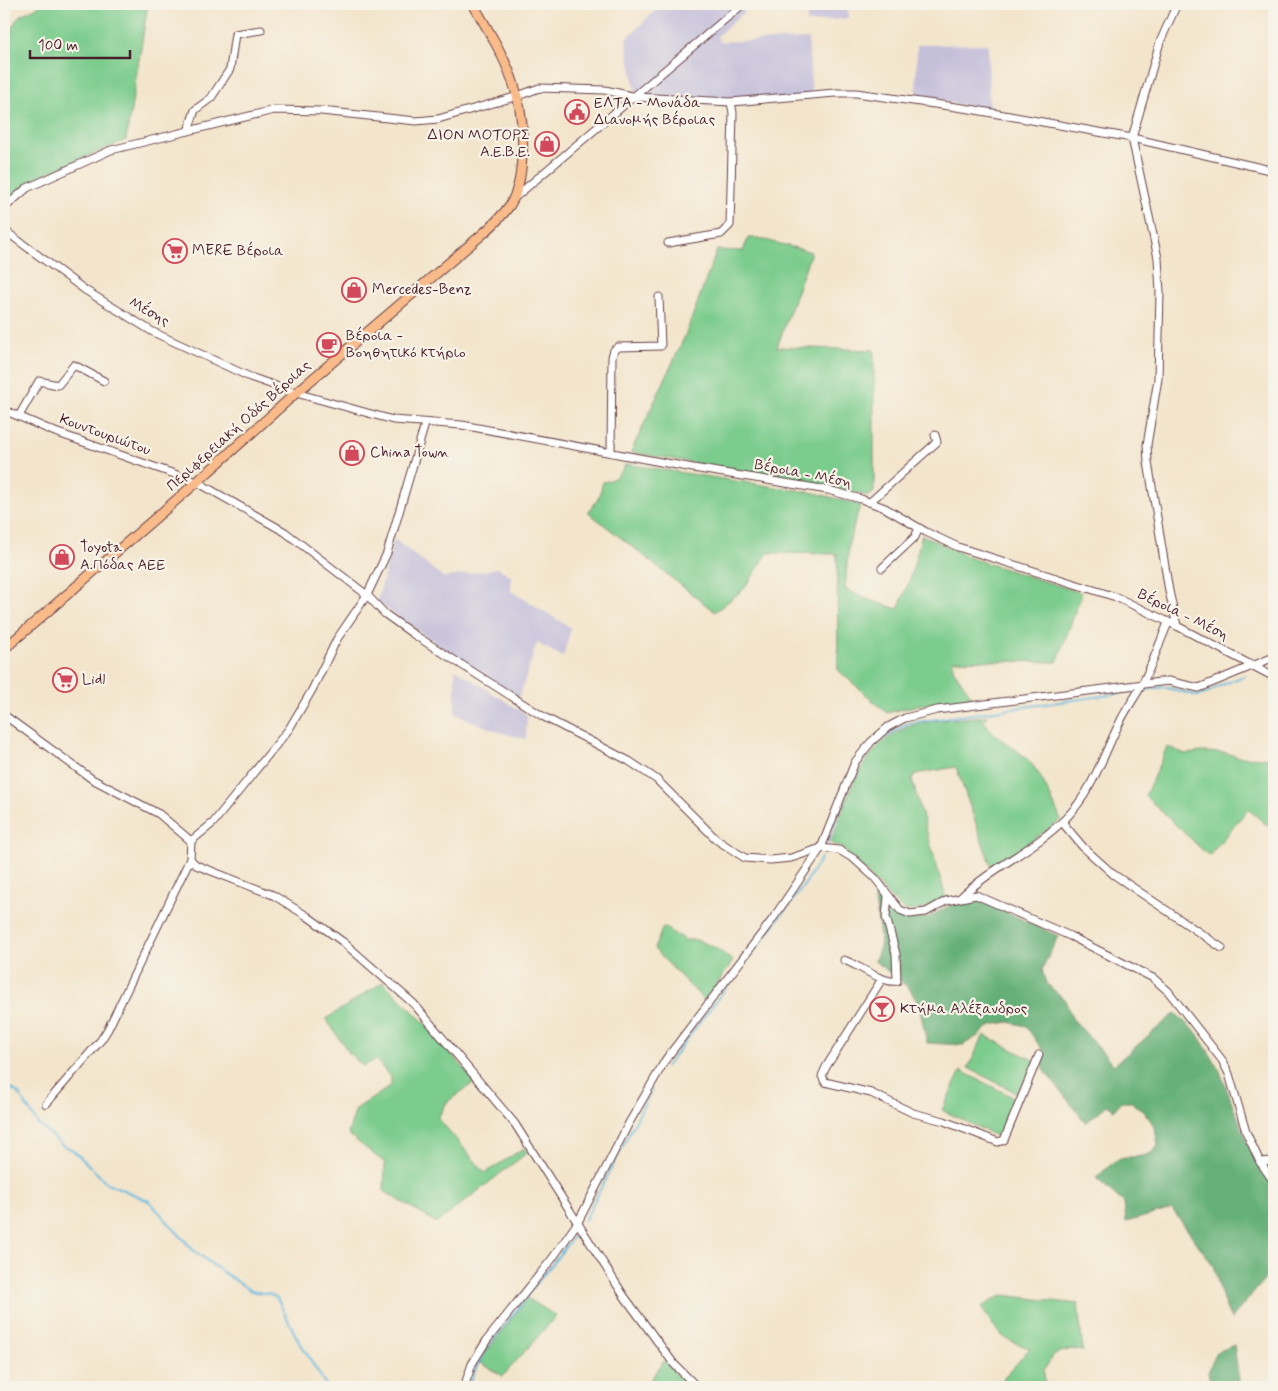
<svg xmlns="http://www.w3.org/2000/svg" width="1278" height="1391" viewBox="0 0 1278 1391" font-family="Mynerve,sans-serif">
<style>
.industrial{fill:#c5c0da}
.green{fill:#7ccc8d;stroke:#63765c}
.forest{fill:#65b078;stroke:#586852}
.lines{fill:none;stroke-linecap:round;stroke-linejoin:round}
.stream{stroke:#64b9e0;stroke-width:2}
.minor-casing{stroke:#633d43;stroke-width:9}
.major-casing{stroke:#633d43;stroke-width:11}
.minor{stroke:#fff;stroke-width:7}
.major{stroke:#fabb8b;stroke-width:9}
.labels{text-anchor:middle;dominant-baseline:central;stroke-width:4.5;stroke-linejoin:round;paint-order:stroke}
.poi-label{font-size:15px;fill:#4a1f2b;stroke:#f7f3e8;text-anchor:start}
.street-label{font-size:15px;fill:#4a1f2b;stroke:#f7f3e8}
</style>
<rect width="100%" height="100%" fill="#f7f3e8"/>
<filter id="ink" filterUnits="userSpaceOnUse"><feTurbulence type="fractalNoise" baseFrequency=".02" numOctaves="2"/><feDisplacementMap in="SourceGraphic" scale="10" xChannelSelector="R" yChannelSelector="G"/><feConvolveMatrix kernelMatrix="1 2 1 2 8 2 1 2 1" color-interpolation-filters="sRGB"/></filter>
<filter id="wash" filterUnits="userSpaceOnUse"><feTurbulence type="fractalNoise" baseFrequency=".0096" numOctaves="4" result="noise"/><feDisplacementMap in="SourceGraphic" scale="20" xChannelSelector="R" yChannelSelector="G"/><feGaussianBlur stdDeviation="1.12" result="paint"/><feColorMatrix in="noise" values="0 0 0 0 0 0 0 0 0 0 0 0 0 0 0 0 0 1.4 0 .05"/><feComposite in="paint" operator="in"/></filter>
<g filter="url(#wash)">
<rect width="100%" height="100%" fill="#f3e5cc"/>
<!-- industrial -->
<g class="industrial">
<polygon points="662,4 753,4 717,36 720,42 808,39 812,98 738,106 637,101 626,39"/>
<polygon points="807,4 848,4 848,18 807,23"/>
<polygon points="988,44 989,110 916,97 917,45"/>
<polygon points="394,539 444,578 498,568 511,576 511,591 571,628 563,657 537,643 519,698 490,681 377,602"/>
<polygon points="455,669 527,715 526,739 502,733 455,714"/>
</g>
<!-- green -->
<g class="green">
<path d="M 41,4 L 148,4 L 126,140 L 50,172 L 24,186 L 4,204 C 4,164 0,50 16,20 C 22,12 33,11 41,4 Z"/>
<polygon points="748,238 758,238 811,252 777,347 874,350 874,492 869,496 821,485 631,452 685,336 717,250 743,251"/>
<path d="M 626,464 L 815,493 L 860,505 L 849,543 L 845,589 L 869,600 L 898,609 L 910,579 L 922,535 L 973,559 L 1082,593 L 1057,662 L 953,660 L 953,669 L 974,700 L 918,705 L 887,713 L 838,670 L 837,554 L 768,553 L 744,589 L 715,612 L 588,512 L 598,499 L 603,482 C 615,480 620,474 626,464 Z"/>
<path d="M 987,716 L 983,720 C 994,738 1012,745 1027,759 C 1043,775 1051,799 1061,820 L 992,869 L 956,767 L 915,774 L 912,780 L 946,898 C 931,906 919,914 902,909 L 840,847 L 831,843 C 849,795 858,748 910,726 C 925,720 968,718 987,716 Z"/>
<polygon points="1167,747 1186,754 1201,752 1226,753 1239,757 1274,758 1270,803 1274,807 1274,831 1248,809 1209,856 1145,796"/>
<polygon points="663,927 685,940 697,940 716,948 733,961 705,1001 654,949"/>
<polygon points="383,982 428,1026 475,1082 447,1102 438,1118 485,1173 524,1148 528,1152 437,1223 384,1191 385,1163 348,1134 356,1109 391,1086 391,1078 376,1060 363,1066 350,1054 326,1019"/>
<polygon points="984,1035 1035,1061 1019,1094 968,1068"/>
<polygon points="961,1071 1019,1100 1000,1138 942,1110"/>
<path d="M 1003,1295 L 1078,1304 L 1083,1351 L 1071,1349 L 1054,1354 L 1044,1370 L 1045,1387 L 996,1387 L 1030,1348 C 998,1338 999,1334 981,1307 Z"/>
<polygon points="527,1298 556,1316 503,1376 479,1362"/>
<polygon points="664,1361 688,1387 645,1387"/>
</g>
<!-- forest -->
<g class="forest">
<path d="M 873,886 L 877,887 L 896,912 L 907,918 L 929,917 L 951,905 L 980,900 L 1058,936 L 1042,970 L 1046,983 L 1065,1000 L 1072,1018 L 1114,1065 L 1175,1013 L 1197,1033 L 1219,1069 L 1253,1157 L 1274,1188 L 1274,1269 L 1231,1319 L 1224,1303 L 1213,1265 L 1172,1209 L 1126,1222 L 1124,1203 L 1096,1178 C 1103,1172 1110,1164 1118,1160 C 1132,1153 1147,1162 1158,1146 C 1155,1122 1150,1117 1132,1102 L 1121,1102 L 1114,1110 L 1107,1105 L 1086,1123 L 1043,1069 L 1043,1051 L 1026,1026 L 1009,1022 L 991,1025 L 978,1036 L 963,1045 L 927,1043 L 919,1005 L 909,988 L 875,961 L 881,944 Z"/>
<polygon points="1234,1345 1240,1387 1212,1387 1208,1373 1215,1353"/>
</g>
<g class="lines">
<!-- stream -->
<g class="stream">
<polyline points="1146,690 1164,687 1198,696 1206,694 1219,686 1244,676"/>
<path d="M 828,843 C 840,811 849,772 873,747 C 883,737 896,730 909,723 L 1131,692"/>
<polyline points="665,1068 805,884 821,858"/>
<polyline points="4,1083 19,1094 38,1124 62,1145 73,1150 107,1183 149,1201 193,1250 214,1266 251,1291 269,1294 277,1298 296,1336 327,1387"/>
<polyline points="584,1221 652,1089"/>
<polyline points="468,1387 477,1366 489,1345 577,1232"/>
</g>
</g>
</g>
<g filter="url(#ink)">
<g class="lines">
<defs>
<g id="minor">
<polyline points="188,131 195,110 211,98 230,69 235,34 261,30"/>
<polyline points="513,199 743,4"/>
<polyline points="4,208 27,188 111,150 274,110 321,111 416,121 438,119 518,96 539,88 605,90 636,97 731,102 835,93 856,93 970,109 1132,138 1274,171"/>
<polyline points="4,230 85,290 153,332 250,377 296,393 393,420 462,425 693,468 828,490 861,499 885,508 926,532 958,547 1116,597 1177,626 1274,677"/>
<polyline points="668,243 721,234 730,225 733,113 731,102"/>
<polyline points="4,410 55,432 197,482 285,532 367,595 385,614 413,634 544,717 629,761 656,779 717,840 745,858 770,860 791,858 821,848 839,850 854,859 875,878 900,910 910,914 926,912 946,901 976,895 1070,936 1153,978 1168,991 1222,1060 1229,1074 1246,1132 1260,1162 1274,1182"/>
<polyline points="19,416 39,381 58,385 74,365 104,381"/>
<polyline points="611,452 612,357 614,350 618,347 661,346 659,297"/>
<polyline points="870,502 937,442 935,435"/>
<polyline points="882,568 915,537 919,528"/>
<polyline points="1177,626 1169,591 1148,462 1147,445 1158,379 1160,292 1158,258 1132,138 1160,42 1177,4"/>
<polyline points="4,715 92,779 159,814 191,841 190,859 196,865 273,895 307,916 343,942 414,1004 515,1124 624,1296 674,1364 697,1387"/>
<polyline points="1062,822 1083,847 1113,874 1222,948"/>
<polyline points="191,841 213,823 289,729 312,690 337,639 367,595 387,553 425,424"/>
<path d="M 962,896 C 994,866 1035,849 1066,818 C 1093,791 1103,755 1120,722 C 1126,709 1135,698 1141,686 C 1152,666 1159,644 1168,623"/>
<path d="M 844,960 C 858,965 884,984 897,981 L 896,954 L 886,917 L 888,896"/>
<polyline points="882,979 826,1067 822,1076 825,1082 871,1093 913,1113 944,1121 998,1142 1004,1140 1039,1055"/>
<polyline points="46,1104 101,1040 108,1029 190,859"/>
<polyline points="1260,1162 1274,1161"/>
<polyline points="464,1387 472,1364 487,1340 552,1259 578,1222 629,1123 666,1059 772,920 821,848 855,762 871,742 888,727 905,718 937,710 1168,681 1199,688 1274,657"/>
</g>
<path id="major" d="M 4,649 L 197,482 L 296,393 L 478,238 C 490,228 501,218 510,205 C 519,190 521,174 522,157 C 527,93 504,57 473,4"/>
</defs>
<!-- minor casing -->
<use href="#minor" class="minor-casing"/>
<!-- major casing -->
<use href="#major" class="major-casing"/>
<!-- minor -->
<use href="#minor" class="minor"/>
<!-- major -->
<use href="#major" class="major"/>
</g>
</g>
<!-- icons -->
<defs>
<symbol id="civic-ring" viewBox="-11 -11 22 22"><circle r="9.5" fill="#f7f3e8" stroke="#d1495b" stroke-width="1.5"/><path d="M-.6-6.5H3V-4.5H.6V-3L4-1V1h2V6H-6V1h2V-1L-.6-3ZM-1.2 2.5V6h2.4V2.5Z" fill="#d1495b"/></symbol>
<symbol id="shop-ring" viewBox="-11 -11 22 22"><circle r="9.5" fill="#f7f3e8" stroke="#d1495b" stroke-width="1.5"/><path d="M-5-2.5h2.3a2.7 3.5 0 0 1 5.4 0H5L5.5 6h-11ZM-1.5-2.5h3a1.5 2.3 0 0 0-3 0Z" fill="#d1495b"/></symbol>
<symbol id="supermarket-ring" viewBox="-11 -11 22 22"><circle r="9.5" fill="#f7f3e8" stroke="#d1495b" stroke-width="1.5"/><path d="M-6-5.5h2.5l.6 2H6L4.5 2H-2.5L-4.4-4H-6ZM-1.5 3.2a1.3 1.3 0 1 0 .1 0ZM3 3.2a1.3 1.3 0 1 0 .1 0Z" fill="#d1495b"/></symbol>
<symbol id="cafe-ring" viewBox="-11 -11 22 22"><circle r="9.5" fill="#f7f3e8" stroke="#d1495b" stroke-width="1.5"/><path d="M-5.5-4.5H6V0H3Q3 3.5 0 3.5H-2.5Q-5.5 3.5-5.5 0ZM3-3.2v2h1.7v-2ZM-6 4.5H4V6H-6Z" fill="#d1495b"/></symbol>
<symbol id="bar-ring" viewBox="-11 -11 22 22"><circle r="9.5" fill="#f7f3e8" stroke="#d1495b" stroke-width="1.5"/><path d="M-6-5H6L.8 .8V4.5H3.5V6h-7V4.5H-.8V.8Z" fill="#d1495b"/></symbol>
</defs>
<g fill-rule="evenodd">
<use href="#civic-ring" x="563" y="98" width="28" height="28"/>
<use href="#shop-ring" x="533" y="130" width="28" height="28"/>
<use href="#supermarket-ring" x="161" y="237" width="28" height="28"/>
<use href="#shop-ring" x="340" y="276" width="28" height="28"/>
<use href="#cafe-ring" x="315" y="331" width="28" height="28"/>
<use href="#shop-ring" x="338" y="439" width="28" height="28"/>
<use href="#shop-ring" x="48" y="543" width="28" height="28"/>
<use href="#supermarket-ring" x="51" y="666" width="28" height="28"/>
<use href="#bar-ring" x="868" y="995" width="28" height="28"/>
</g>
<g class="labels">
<!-- poi labels -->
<g class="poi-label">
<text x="594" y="103">ΕΛΤΑ - Μονάδα<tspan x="594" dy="17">Διανομής Βέροιας</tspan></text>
<text x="530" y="135" text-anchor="end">ΔΙΟΝ ΜΟΤΟΡΣ<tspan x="530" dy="17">Α.Ε.Β.Ε.</tspan></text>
<text x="192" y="251">MERE Βέροια</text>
<text x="372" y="290">Mercedes-Benz</text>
<text x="346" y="336">Βέροια -<tspan x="346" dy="17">Βοηθητικό κτήριο</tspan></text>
<text x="370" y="453">China Town</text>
<text x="80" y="548">Toyota<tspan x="80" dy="17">Α.Πόδας ΑΕΕ</tspan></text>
<text x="82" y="680">Lidl</text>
<text x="900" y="1009">Κτήμα Αλέξανδρος</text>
</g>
<!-- street labels -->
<g class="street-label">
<text transform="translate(149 312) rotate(29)">Μέσης</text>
<text transform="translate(239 426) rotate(-42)">Περιφερειακή Οδός Βέροιας</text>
<text transform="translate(105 435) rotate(20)">Κουντουριώτου</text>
<text transform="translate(803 474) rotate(11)">Βέροια - Μέση</text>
<text transform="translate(1183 615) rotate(26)">Βέροια - Μέση</text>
</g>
</g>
<!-- margin -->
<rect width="1278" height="1391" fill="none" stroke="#f7f3e8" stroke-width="20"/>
<!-- scale -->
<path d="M30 50v8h100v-8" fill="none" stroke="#4a1f2b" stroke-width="2.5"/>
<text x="38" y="50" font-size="15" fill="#4a1f2b" stroke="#f7f3e8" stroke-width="4" paint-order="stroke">100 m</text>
</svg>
